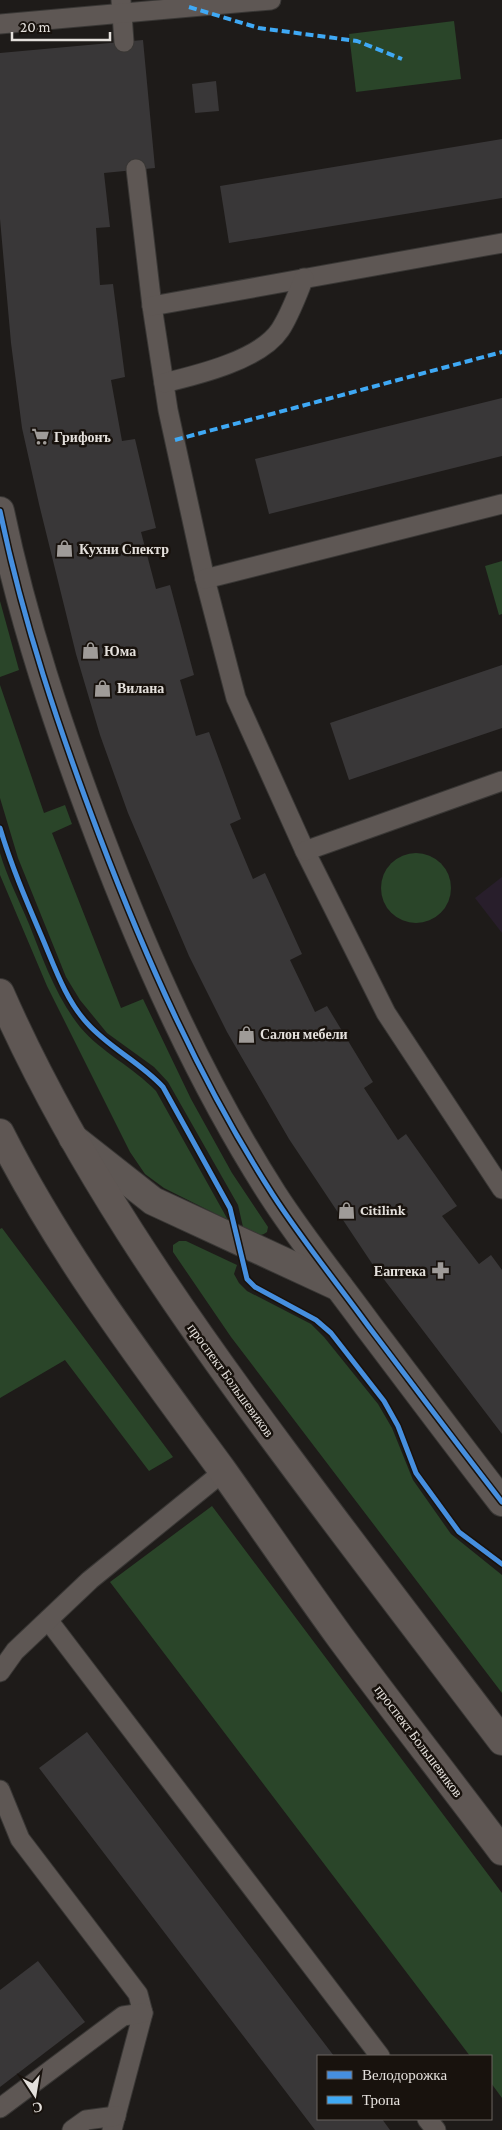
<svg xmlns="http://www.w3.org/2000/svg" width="502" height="2130" viewBox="0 0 502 2130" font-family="'Crimson Pro',serif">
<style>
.education{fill:#281e2b}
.green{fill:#2a4529}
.building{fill:#393738}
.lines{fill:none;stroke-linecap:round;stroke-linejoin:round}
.service-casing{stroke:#393735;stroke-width:21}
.minor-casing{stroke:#393735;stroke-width:30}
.primary-casing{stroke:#393735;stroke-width:30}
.service{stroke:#5e5754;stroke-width:19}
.minor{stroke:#5e5754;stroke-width:28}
.primary{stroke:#5f5754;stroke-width:28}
.quiet{stroke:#3fa9f5;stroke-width:4;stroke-dasharray:8 4;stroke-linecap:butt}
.cycleway-casing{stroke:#18120d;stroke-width:8}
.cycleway{stroke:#468fdf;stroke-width:5}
.labels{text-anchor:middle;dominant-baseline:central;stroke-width:5;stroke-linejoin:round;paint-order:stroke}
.poi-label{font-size:14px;font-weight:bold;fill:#e4e0dc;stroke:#18120d;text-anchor:start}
.street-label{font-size:14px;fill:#e4e0dc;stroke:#18120d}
</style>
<rect width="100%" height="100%" fill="#1e1b19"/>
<!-- education -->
<polygon class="education" points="502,877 502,933 475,898"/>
<!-- green -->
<g class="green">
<polygon points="454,21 461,79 356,92 349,34"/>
<polygon points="502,561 502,614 499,615 485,566"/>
<polygon points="0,601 19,670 0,677"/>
<path d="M 0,685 L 44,813 L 65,805 L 72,824 L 52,833 L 121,1008 L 143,999 L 191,1099 L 232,1173 L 268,1227 L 267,1232 C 259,1239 251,1232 243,1227 L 238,1205 L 168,1082 L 154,1067 L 107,1033 L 80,1000 L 66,977 L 18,858 L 0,798 Z"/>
<circle cx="416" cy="888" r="35"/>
<path d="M 0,853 C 7,877 19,900 29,924 C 43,959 56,997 80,1027 C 101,1052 133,1067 156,1091 L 228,1220 L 164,1188 L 145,1174 L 130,1152 L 47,986 L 0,875 Z"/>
<polygon points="2,1228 173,1457 149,1471 65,1360 0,1398 0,1229"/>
<polygon points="179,1241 186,1241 237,1265 234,1274 239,1283 247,1291 311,1324 324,1337 378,1404 392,1428 413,1480 451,1534 502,1575 502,1693 231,1337 173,1252 173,1245"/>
<polygon points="212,1506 502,1893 502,2098 491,2083 491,2056 470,2056 110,1582"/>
</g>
<!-- building -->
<g class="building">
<polygon points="143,40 155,168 104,173 110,227 96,228 100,285 113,284 125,377 111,380 122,441 135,439 156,528 141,532 156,589 170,585 194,675 180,680 196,736 209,732 241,819 230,824 253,879 265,873 302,954 290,960 315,1012 327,1006 373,1082 364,1088 398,1140 406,1134 457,1206 442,1216 479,1264 491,1255 502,1270 502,1434 373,1265 289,1139 227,1032 189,956 128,813 100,735 76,654 39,504 22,428 11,343 0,219 0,53"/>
<polygon points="216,81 219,111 195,113 192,84"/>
<polygon points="502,139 502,198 229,243 220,186"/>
<polygon points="502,398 502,456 269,514 255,459"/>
<polygon points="502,665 502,728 349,780 330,723"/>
<polygon points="87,1732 334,2056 318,2056 318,2119 382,2119 390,2130 315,2130 39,1768"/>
<polygon points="38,1961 85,2022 0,2087 0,1990"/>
</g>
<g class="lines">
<defs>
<g id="service">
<polyline points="121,0 124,42"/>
<polyline points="0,24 271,0"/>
<polyline points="136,169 152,306 168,410 205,579 236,698 305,851 386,1013 502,1189"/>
<polyline points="152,306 502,243"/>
<path d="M 164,383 C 197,375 260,360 280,330 C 290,315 297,295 304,278"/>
<polyline points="205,579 502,504"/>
<polyline points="305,851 502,781"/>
<polyline points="48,1620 380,2056"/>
<polyline points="0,1672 15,1651 90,1580 223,1472"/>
<polyline points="0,1790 20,1839 138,1994 143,2013 112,2130"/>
<polyline points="0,2108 123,2016 143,2013"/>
<polyline points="427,2119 436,2130"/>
<polyline points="72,2130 86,2120 116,2116"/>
</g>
<g id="minor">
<path d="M 0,511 C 23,622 59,729 99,835 C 146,959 201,1083 273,1195 C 302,1240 337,1283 369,1327 C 413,1385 457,1444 502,1502"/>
<polyline points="73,1138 153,1201 339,1287"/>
</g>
<g id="primary">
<path d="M 0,993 C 73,1159 178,1310 286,1455 C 357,1551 430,1646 502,1741"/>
<path d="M 0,1133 C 61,1254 143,1362 223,1471 C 262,1526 300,1582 340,1637 C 393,1709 448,1779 502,1851"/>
</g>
</defs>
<!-- service casing -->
<use href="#service" class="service-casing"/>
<!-- minor casing -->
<use href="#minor" class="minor-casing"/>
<!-- primary casing -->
<use href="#primary" class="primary-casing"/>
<!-- service -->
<use href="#service" class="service"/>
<!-- minor -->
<use href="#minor" class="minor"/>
<!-- primary -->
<use href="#primary" class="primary"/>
<!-- quiet -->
<g class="quiet">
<polyline points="189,7 259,28 357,41 402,59"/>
<polyline points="175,440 502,352"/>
</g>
<defs>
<g id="cycleway">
<path d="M 0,511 C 23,622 59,729 99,835 C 146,959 201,1083 273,1195 C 302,1240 337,1283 369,1327 C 413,1385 457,1444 502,1502"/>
<path d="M 0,828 C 11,865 26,900 41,935 C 54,965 65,999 87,1023 C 109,1048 140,1062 163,1087 L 230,1208 L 247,1279 L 255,1287 L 316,1320 L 331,1333 L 384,1401 L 398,1426 L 416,1473 L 459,1532 L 502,1564"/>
</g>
</defs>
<!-- cycleway casing -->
<use href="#cycleway" class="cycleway-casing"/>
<!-- cycleway -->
<use href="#cycleway" class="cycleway"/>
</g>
<!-- icons -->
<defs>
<symbol id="supermarket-bare" viewBox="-9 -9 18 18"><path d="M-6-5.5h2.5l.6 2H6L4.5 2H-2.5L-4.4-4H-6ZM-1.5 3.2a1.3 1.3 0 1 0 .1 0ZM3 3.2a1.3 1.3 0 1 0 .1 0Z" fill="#9f9b98" stroke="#18120d" stroke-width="2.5" paint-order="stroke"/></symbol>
<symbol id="shop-bare" viewBox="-9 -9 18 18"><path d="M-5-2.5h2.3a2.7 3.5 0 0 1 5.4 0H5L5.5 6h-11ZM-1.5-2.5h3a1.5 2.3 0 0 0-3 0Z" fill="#9f9b98" stroke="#18120d" stroke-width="2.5" paint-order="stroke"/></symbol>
<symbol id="pharmacy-bare" viewBox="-9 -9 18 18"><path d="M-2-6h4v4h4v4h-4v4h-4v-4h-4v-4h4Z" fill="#9f9b98" stroke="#18120d" stroke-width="2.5" paint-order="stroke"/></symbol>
</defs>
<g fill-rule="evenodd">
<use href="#supermarket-bare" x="28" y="424" width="25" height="25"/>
<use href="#shop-bare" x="52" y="536" width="25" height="25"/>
<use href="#shop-bare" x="78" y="638" width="25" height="25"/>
<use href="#shop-bare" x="90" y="676" width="25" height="25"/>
<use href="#shop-bare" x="234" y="1022" width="25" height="25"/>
<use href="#shop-bare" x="334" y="1198" width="25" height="25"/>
<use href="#pharmacy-bare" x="428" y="1258" width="25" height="25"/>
</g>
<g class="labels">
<!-- poi labels -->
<g class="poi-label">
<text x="54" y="437">Грифонъ</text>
<text x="79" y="549">Кухни Спектр</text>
<text x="104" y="651">Юма</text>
<text x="117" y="688">Вилана</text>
<text x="260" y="1034">Салон мебели</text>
<text x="360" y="1210">Citilink</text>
<text x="426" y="1271" text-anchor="end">Еаптека</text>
</g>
<!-- street labels -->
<g class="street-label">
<text transform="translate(231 1380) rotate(54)">проспект Большевиков</text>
<text transform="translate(419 1741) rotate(53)">проспект Большевиков</text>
</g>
</g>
<!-- legend -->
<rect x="317" y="2055" width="175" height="65" fill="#18120d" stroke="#6a6460"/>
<rect x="327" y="2071" width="25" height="8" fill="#468fdf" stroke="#6a6460"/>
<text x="362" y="2080" font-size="15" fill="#e4e0dc">Велодорожка</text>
<rect x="327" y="2096" width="25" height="8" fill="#3fa9f5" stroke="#6a6460"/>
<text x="362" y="2105" font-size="15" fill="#e4e0dc">Тропа</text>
<!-- north arrow -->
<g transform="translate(35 2095) rotate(168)" stroke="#18120d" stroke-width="4" paint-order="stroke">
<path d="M0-4L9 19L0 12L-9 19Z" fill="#e4e0dc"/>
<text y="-8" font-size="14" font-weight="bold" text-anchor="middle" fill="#e4e0dc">С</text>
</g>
<!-- scale -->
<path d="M12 32v8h98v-8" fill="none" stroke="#e4e0dc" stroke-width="2.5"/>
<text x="20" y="32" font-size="15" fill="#e4e0dc" stroke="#18120d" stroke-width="4" paint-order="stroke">20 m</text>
</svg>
